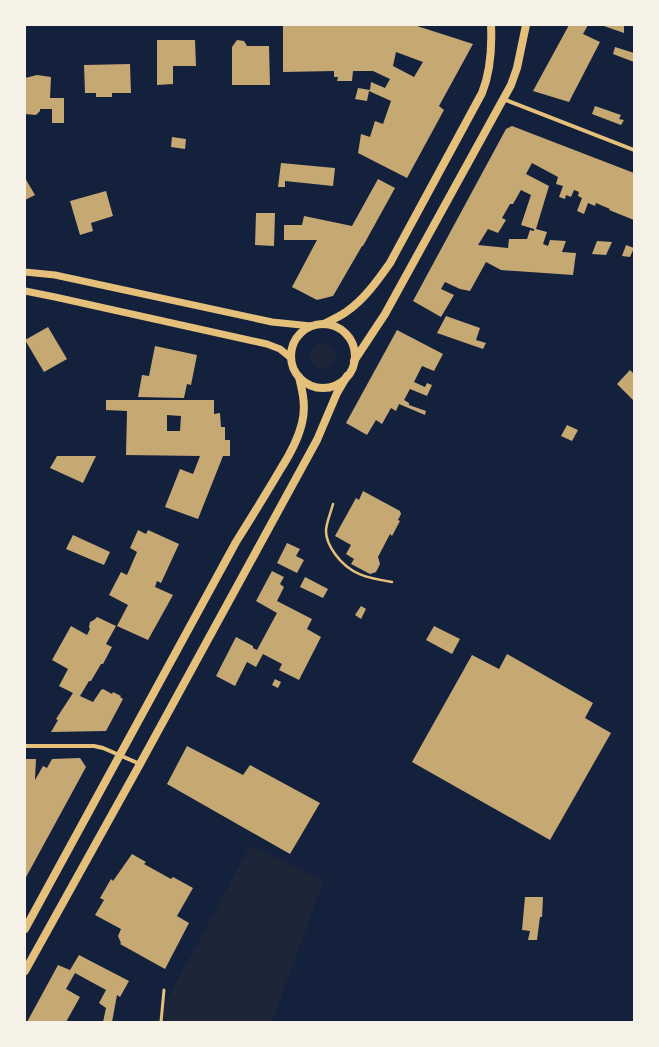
<svg xmlns="http://www.w3.org/2000/svg" width="659" height="1047" viewBox="0 0 659 1047" font-family="'Varela Round',sans-serif">
<style>
.green{fill:#1d2539}
.building{fill:#c6a872;fill-rule:evenodd}
.lines{fill:none;stroke-linecap:round;stroke-linejoin:round}
.path{stroke:#e5c07b;stroke-width:2.5}
.service{stroke:#e5c07b;stroke-width:3}
.minor{stroke:#e5c07b;stroke-width:4}
.tertiary{stroke:#e5c07b;stroke-width:7}
.secondary{stroke:#e5c07b;stroke-width:8}
</style>
<rect width="100%" height="100%" fill="#14213d"/>
<!-- green -->
<g class="green">
<circle cx="323" cy="356" r="13"/>
<polygon points="250,846 324,880 272,1022 155,1022"/>
</g>
<!-- building -->
<g class="building">
<path d="M 283,25 L 414,25 L 473,44 L 439,106 L 444,110 L 407,178 L 358,153 L 361,134 L 370,137 L 375,121 L 383,124 L 391,101 L 369,91 L 367,101 L 355,99 L 358,88 L 370,90 L 371,82 L 385,88 L 390,79 L 373,71 L 353,71 L 352,81 L 337,81 L 338,77 L 334,77 L 334,71 L 283,72 ZM 396,52 L 423,62 L 414,77 L 393,66 Z"/>
<polygon points="569,25 588,25 583,34 600,42 569,102 533,91"/>
<polygon points="601,25 624,25 624,33"/>
<polygon points="157,40 195,40 196,66 173,66 173,84 157,85"/>
<polygon points="237,40 244,41 247,46 269,46 270,85 232,85 232,47"/>
<polygon points="615,47 634,53 634,62 613,54"/>
<polygon points="130,64 131,93 112,93 112,97 96,97 96,93 85,93 84,65"/>
<polygon points="37,75 51,77 50,98 64,98 64,123 52,123 52,109 40,109 40,111 36,115 25,114 25,78"/>
<polygon points="595,106 621,115 619,119 624,120 621,125 592,114"/>
<path d="M 512,126 L 634,173 L 634,220 L 609,210 L 610,209 L 596,203 L 595,206 L 588,203 L 584,214 L 577,211 L 582,198 L 578,196 L 579,192 L 574,190 L 571,197 L 566,195 L 565,199 L 559,197 L 563,186 L 556,184 L 558,177 L 532,163 L 526,174 L 549,186 L 536,229 L 547,232 L 543,244 L 548,246 L 550,240 L 566,241 L 562,252 L 576,253 L 573,275 L 501,270 L 486,262 L 470,291 L 460,289 L 445,282 L 441,289 L 454,295 L 441,317 L 413,301 L 506,129 ZM 521,190 L 531,195 L 521,225 L 534,229 L 534,231 L 530,230 L 527,239 L 509,239 L 508,248 L 478,245 L 488,229 L 498,233 L 506,220 L 502,218 L 510,204 L 513,204 Z"/>
<polygon points="172,137 186,139 185,149 171,147"/>
<polygon points="281,163 335,168 333,186 285,181 285,187 278,187"/>
<polygon points="25,178 35,195 25,200"/>
<polygon points="378,179 395,188 363,246 362,246 333,296 317,300 292,287 317,240 284,240 284,225 302,225 304,216 352,226"/>
<polygon points="106,191 113,216 91,223 93,231 80,235 70,201"/>
<polygon points="256,213 275,213 274,246 255,245"/>
<polygon points="597,241 612,242 606,255 592,254"/>
<polygon points="626,245 634,248 630,257 622,256"/>
<polygon points="446,316 480,328 476,340 486,343 483,349 437,333"/>
<polygon points="48,327 67,359 44,372 25,340"/>
<polygon points="397,330 443,354 434,371 422,366 414,382 425,387 427,383 432,385 427,396 410,389 404,400 409,403 409,405 426,411 425,415 399,404 396,411 391,408 382,424 376,420 367,435 346,423"/>
<polygon points="155,346 197,355 191,385 187,384 184,398 138,397 142,375 149,376"/>
<polygon points="630,370 634,374 634,401 617,384"/>
<path d="M 106,400 L 214,400 L 214,414 L 220,413 L 221,427 L 225,427 L 225,440 L 230,440 L 230,456 L 223,456 L 198,519 L 165,507 L 180,469 L 193,474 L 200,456 L 126,455 L 127,411 L 106,410 ZM 167,415 L 181,416 L 180,431 L 167,431 Z"/>
<polygon points="567,425 578,430 572,441 561,436"/>
<polygon points="57,456 96,456 83,483 50,468"/>
<polygon points="363,491 400,511 401,514 398,520 400,521 392,536 390,534 378,557 380,564 376,572 370,574 351,564 354,559 346,554 351,545 335,536 356,498 359,500"/>
<polygon points="138,530 146,534 148,530 179,544 161,583 157,581 155,587 173,595 148,640 117,626 128,605 109,595 121,572 127,575 137,552 130,548"/>
<polygon points="73,535 110,552 104,565 66,549"/>
<polygon points="287,543 300,549 296,556 304,560 297,573 277,563"/>
<polygon points="272,571 284,577 280,584 284,587 277,601 312,619 307,629 321,637 299,680 279,670 282,664 263,654 256,667 247,662 235,686 216,676 236,637 253,646 253,648 257,650 277,613 256,601"/>
<polygon points="305,577 328,589 323,598 300,587"/>
<polygon points="361,606 366,609 361,619 355,615"/>
<polygon points="97,617 116,626 106,644 112,647 103,664 101,664 91,681 89,681 80,696 93,702 101,690 103,689 112,694 113,692 121,696 120,697 123,699 106,731 51,732 58,720 56,719 73,693 59,686 68,669 52,660 71,626 87,635 90,629 89,627 90,622 94,620"/>
<polygon points="434,626 460,639 452,654 426,640"/>
<polygon points="507,654 593,703 585,718 611,733 550,840 412,762 472,655 499,669"/>
<polygon points="275,679 281,682 278,688 272,685"/>
<polygon points="187,746 243,775 250,765 320,803 290,854 167,784"/>
<polygon points="80,758 86,767 25,879 25,759 36,759 35,780 43,766 47,768 52,759"/>
<polygon points="132,854 146,862 144,864 171,879 173,877 193,888 177,916 189,923 165,969 120,944 121,943 118,936 121,929 95,915 104,900 100,898 111,879 113,881"/>
<polygon points="525,897 543,897 542,917 540,917 537,940 528,940 530,931 522,930"/>
<polygon points="79,955 129,981 120,997 117,995 112,1022 103,1022 106,1008 99,1003 106,990 75,973 66,989 80,997 66,1022 27,1022 58,965 70,970"/>
</g>
<g class="lines">
<!-- path -->
<path class="path" d="M 333,504 C 331,512 326,523 326,531 C 326,540 330,547 335,554 C 350,575 368,578 392,582"/>
<!-- service -->
<polyline class="service" points="161,1022 164,990"/>
<!-- minor -->
<g class="minor">
<polyline points="503,99 634,150"/>
<polyline points="25,746 94,746 103,748 140,764"/>
</g>
<!-- tertiary -->
<g class="tertiary">
<polyline points="25,272 55,275 272,322 311,326"/>
<polyline points="25,291 55,297 267,344 280,349 291,358"/>
</g>
<!-- secondary -->
<g class="secondary">
<path d="M 324,324 C 331,320 339,317 346,312 C 364,300 378,280 390,263 L 482,93 C 490,73 492,47 491,25"/>
<circle cx="323" cy="356" r="32"/>
<polyline points="354,361 385,314 511,85 517,68 526,25"/>
<path d="M 25,929 L 236,542 C 251,518 266,494 280,470 C 289,456 298,440 302,423 C 306,407 303,393 299,377"/>
<polyline points="25,971 140,764 317,440 337,393 347,376"/>
</g>
</g>
<!-- border -->
<rect width="659" height="1047" fill="none" stroke="#f6f1e7" stroke-width="52"/>
</svg>
